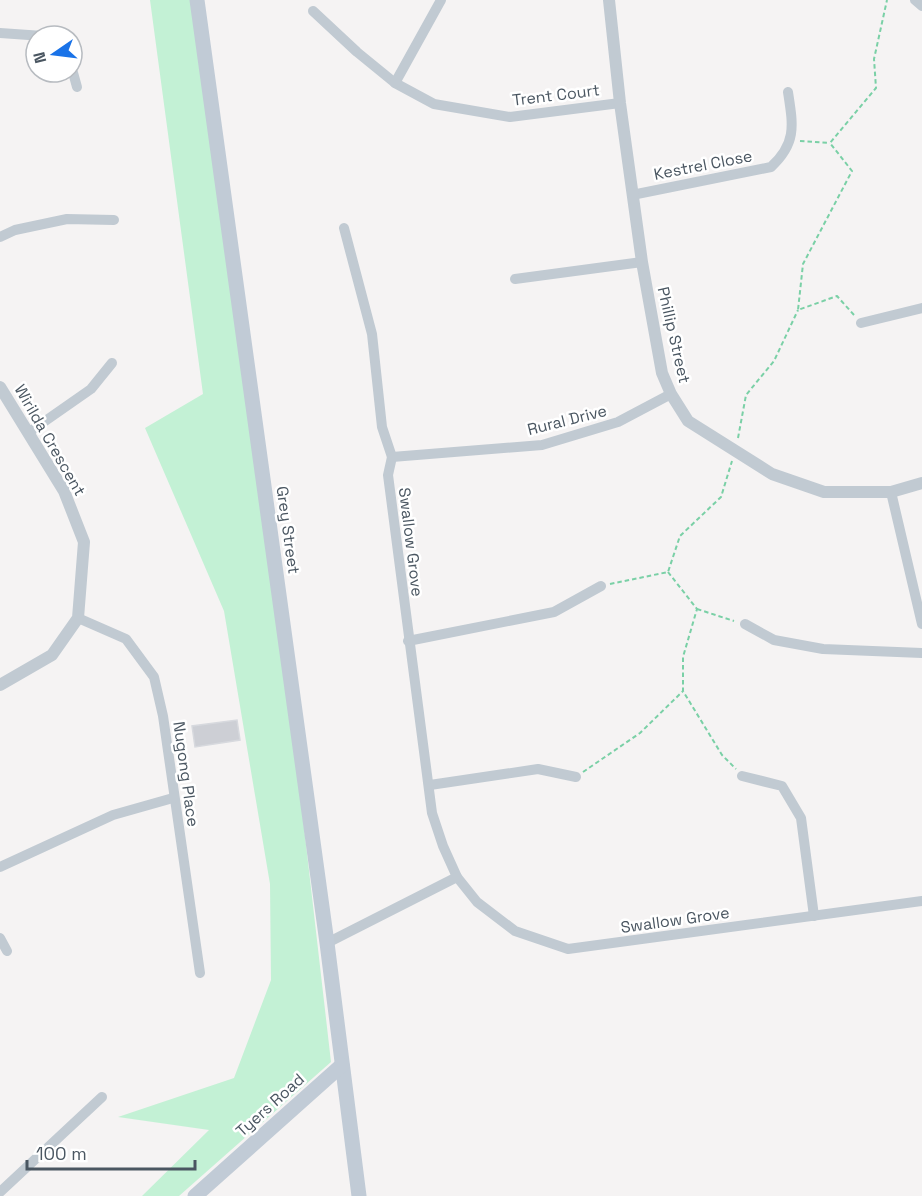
<svg xmlns="http://www.w3.org/2000/svg" width="922" height="1196" viewBox="0 0 922 1196" font-family="'Space Grotesk',sans-serif">
<style>
.green{fill:#c3f1d5}
.building{fill:#cdcfd5;stroke:#d7d9de;stroke-width:1.5}
.lines{fill:none;stroke-linecap:round;stroke-linejoin:round}
.path{stroke:#7ad0a6;stroke-width:2;stroke-dasharray:4.5 3;stroke-linecap:butt}
.minor{stroke:#c1cad2;stroke-width:10}
.tertiary{stroke:#c1cad2;stroke-width:12}
.secondary{stroke:#c1cbd6;stroke-width:15}
.labels{text-anchor:middle;dominant-baseline:central;stroke-width:5;stroke-linejoin:round;paint-order:stroke}
.street-label{font-size:16px;fill:#4a5661;stroke:#fff}
</style>
<rect width="100%" height="100%" fill="#f5f3f3"/>
<!-- green -->
<polygon class="green" points="150,0 192,0 298,775 331,1062 179,1196 142,1196 209,1130 118,1117 234,1078 271,980 270,884 224,611 145,428 203,394"/>
<!-- building -->
<polygon class="building" points="237,720 240,740 195,747 192,726"/>
<g class="lines">
<!-- path -->
<g class="path">
<polyline points="800,141 830,143"/>
<polyline points="854,315 837,296 798,310 803,264 852,171 830,143 876,88 874,59 887,0"/>
<polyline points="738,438 746,395 774,361 798,310"/>
<polyline points="668,572 697,609 683,657 683,691 722,755 736,769"/>
<polyline points="610,584 668,572 680,536 721,497 732,461"/>
<polyline points="697,609 734,621"/>
<polyline points="583,772 640,733 683,691"/>
</g>
<!-- minor -->
<g class="minor">
<polyline points="915,0 922,6"/>
<polyline points="313,11 357,52 395,83 434,104 510,117 620,103"/>
<polyline points="0,33 43,36"/>
<polyline points="72,69 77,87"/>
<polyline points="395,83 441,0"/>
<path d="M 632,195 L 771,167 C 797,143 793,125 788,92"/>
<polyline points="344,228 372,334 382,427 392,457"/>
<polyline points="0,237 15,230 67,219 114,220"/>
<polyline points="515,279 642,262"/>
<polyline points="861,323 922,308"/>
<polyline points="28,433 91,389 112,363"/>
<polyline points="392,457 388,475 432,813 443,846 457,877 477,902 515,931 568,949 922,901"/>
<polyline points="392,457 542,445 618,422 671,394"/>
<polyline points="891,492 922,624"/>
<polyline points="78,618 126,639 154,677 163,716 200,973"/>
<polyline points="745,624 774,640 823,649 922,653"/>
<polyline points="408,641 554,612 601,586"/>
<polyline points="742,776 782,786 801,818 814,916"/>
<polyline points="430,785 538,769 576,777"/>
<polyline points="0,867 113,815 173,798"/>
<polyline points="0,938 7,951"/>
<polyline points="327,943 457,877"/>
<polyline points="0,1192 102,1097"/>
</g>
<!-- tertiary -->
<g class="tertiary">
<polyline points="609,0 620,103 642,262 662,373 671,394 688,421 772,474 824,492 891,492 922,483"/>
<polyline points="0,387 64,491 84,542 78,618 52,655 0,685"/>
</g>
<!-- secondary -->
<g class="secondary">
<polyline points="197,0 327,943 359,1196"/>
<polyline points="195,1196 342,1065"/>
</g>
</g>
<g class="labels">
<!-- street labels -->
<g class="street-label">
<text transform="translate(556 95) rotate(-7)">Trent Court</text>
<text transform="translate(703 165) rotate(-11)">Kestrel Close</text>
<text transform="translate(674 335) rotate(77)">Phillip Street</text>
<text transform="translate(567 420) rotate(-14)">Rural Drive</text>
<text transform="translate(50 440) rotate(60)">Wirilda Crescent</text>
<text transform="translate(288 530) rotate(82)">Grey Street</text>
<text transform="translate(411 542) rotate(83)">Swallow Grove</text>
<text transform="translate(186 774) rotate(82)">Nugong Place</text>
<text transform="translate(675 920) rotate(-8)">Swallow Grove</text>
<text transform="translate(270 1105) rotate(-42)">Tyers Road</text>
</g>
</g>
<!-- north arrow -->
<g transform="translate(54 54) rotate(256)"><circle r="28" fill="#ffffff" stroke="#b7bbc0" stroke-width="1.5"/>
<path d="M0-4.5L10 22L0 15L-10 22Z" fill="#1a73e8"/>
<text y="-9" font-size="16" font-weight="bold" text-anchor="middle" fill="#4a5661">N</text>
</g>
<!-- scale -->
<path d="M27 1160v9h168v-9" fill="none" stroke="#4a5661" stroke-width="3"/>
<text x="36" y="1160" font-size="18" fill="#4a5661" stroke="#ffffff" stroke-width="4.5" paint-order="stroke">100 m</text>
</svg>
